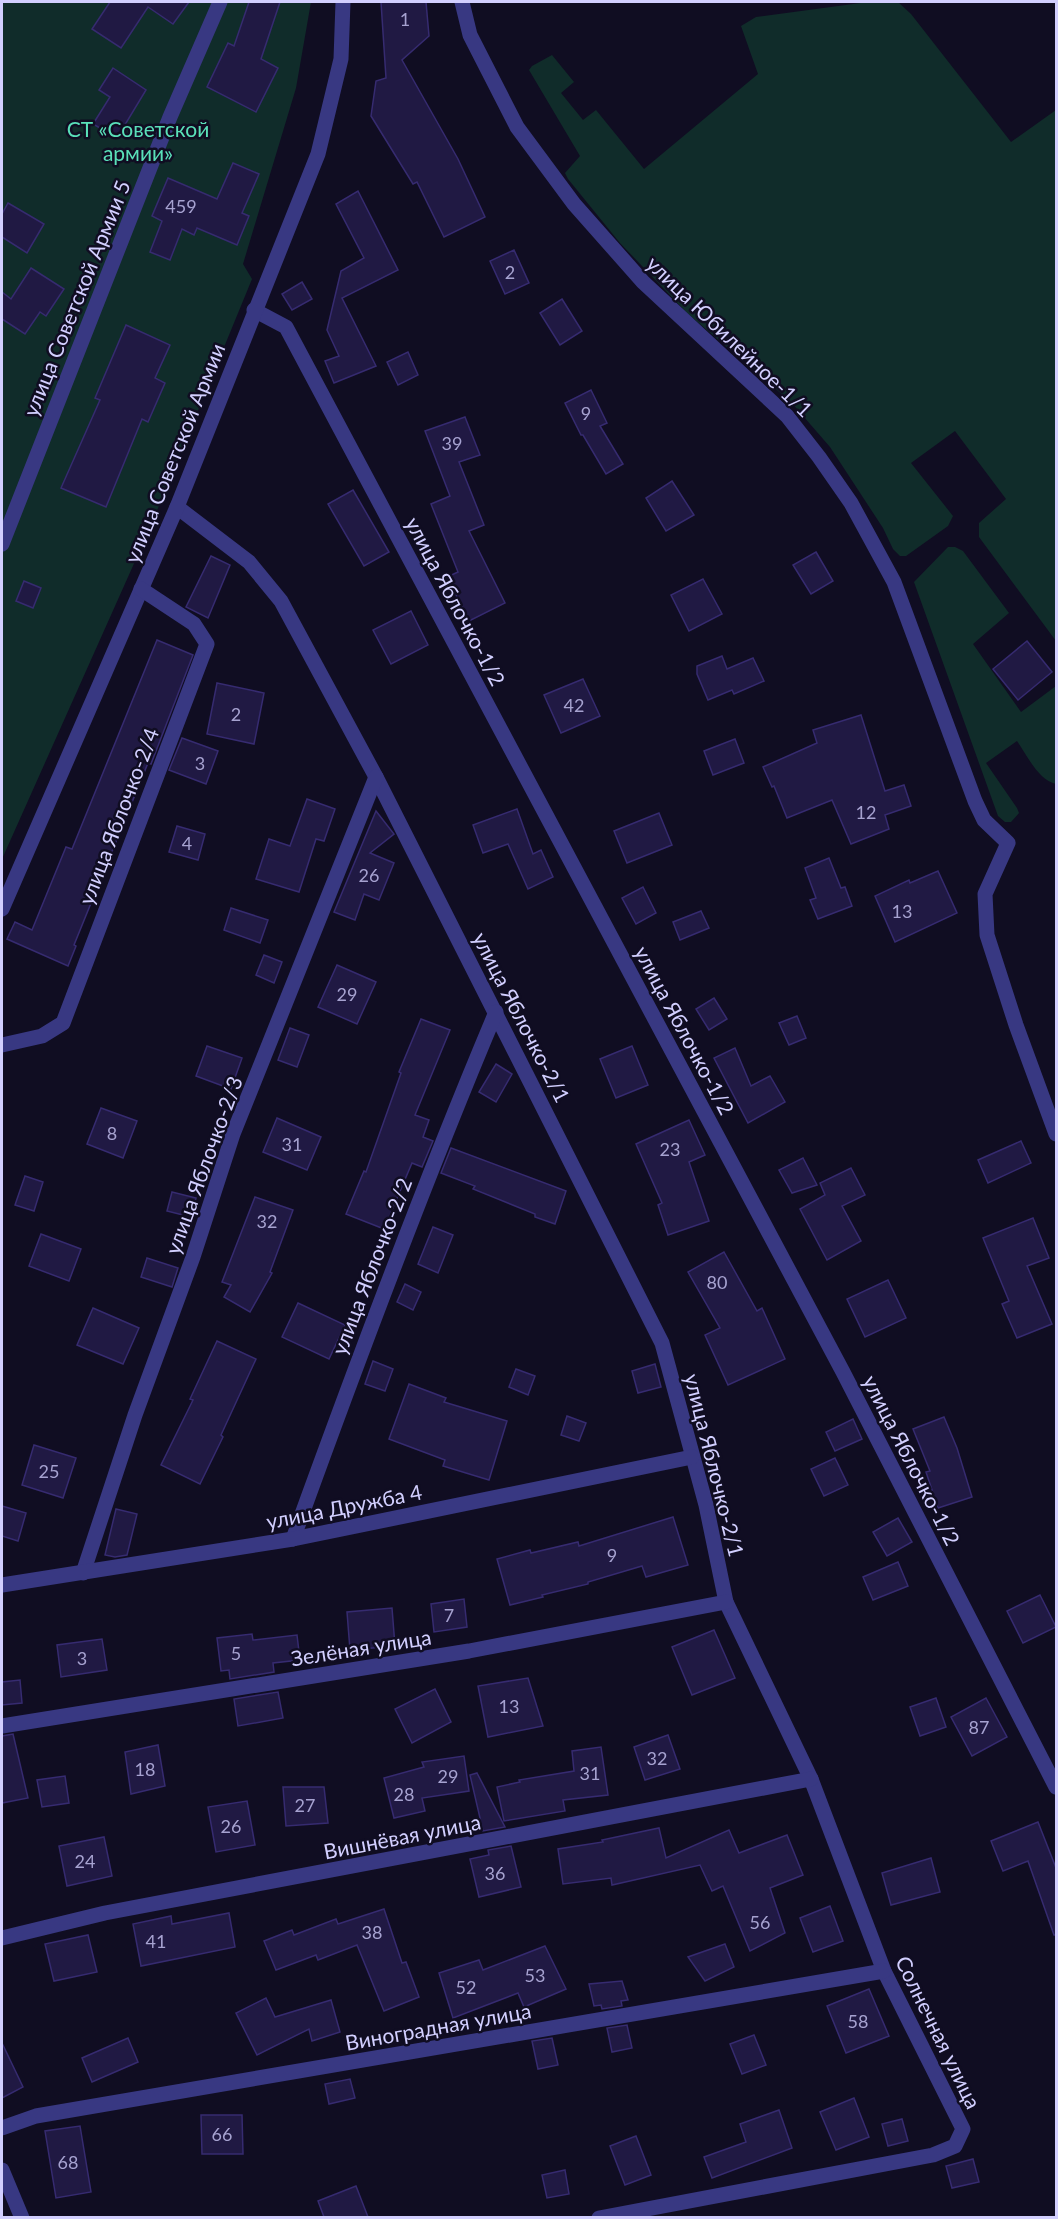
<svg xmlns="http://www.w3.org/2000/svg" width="1058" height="2219" viewBox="0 0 1058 2219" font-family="Lato,sans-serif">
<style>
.green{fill:#102c2a}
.building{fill:#201943;stroke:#362b70;stroke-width:1.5}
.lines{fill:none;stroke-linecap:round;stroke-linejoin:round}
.street{stroke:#383882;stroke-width:15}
.labels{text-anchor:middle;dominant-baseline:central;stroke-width:5;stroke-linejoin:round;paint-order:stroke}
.number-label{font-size:18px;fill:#a6a2d0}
.park-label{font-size:21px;fill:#5ae0b9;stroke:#100d22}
.street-label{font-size:21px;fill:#d2cfff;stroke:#100d22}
</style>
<rect width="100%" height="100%" fill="#100d22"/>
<!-- green -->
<g class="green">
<polygon points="2,2 311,2 296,88 243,264 252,279 149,530 2,859"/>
<polygon points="868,2 898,2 911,14 1011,142 1056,110 1056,641 979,537 979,523 1006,499 955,431 911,463 953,516 948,526 906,556 900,556 893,549 883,528 830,447 791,402 687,313 620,243 568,179 565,173 580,156 529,70 532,66 552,55 574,82 561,93 583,120 596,110 644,169 758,74 741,26 756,17"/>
<path d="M 948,547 L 955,547 L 963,551 L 1009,613 L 973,644 L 1021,712 L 1056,686 L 1056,784 C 1038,780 1027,755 1017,741 L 986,763 L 1017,808 L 1019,813 L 1011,822 L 1005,822 L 998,816 L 914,582 Z"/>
</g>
<!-- building -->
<g class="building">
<polygon points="110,2 189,2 173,24 148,7 121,48 92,29"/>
<polygon points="249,2 280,2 261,59 278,68 256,112 207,87 228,43 234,46"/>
<polygon points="381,2 426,2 429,36 402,60 458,159 485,217 444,237 417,182 413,184 371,116 376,81 386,78"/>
<polygon points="113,68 146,90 117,138 93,124 110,97 99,90"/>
<polygon points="233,163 259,174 242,213 249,216 237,245 197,228 194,235 182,229 170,260 150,252 162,221 152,216 168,178 217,199"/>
<polygon points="358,191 398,270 342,298 376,366 334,383 325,361 339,356 327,330 341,271 364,258 336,204"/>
<polygon points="8,203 44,224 27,253 2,237 2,214"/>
<polygon points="514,250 529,283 505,294 490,261"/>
<polygon points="31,268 64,289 46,316 40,312 25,334 2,319 2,292 11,299"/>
<polygon points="302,282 312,299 292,310 282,294"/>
<polygon points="562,299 582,331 560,345 540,313"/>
<polygon points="126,325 170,345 155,378 165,383 148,422 142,419 106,507 61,488 100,400 95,398"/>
<polygon points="408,352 418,375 398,385 387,362"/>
<polygon points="591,390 607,423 600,426 623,464 606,474 583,435 581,435 565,403"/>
<polygon points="465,417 480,455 459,462 484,525 469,531 505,603 469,621 447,577 458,572 431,504 450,496 425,431"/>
<polygon points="672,481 694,515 666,531 646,498"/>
<polygon points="353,490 389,552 364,566 328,504"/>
<polygon points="816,552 833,581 811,594 793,565"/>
<polygon points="211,556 230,565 208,618 186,607"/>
<polygon points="703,579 722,614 689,631 671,595"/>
<polygon points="24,581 41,588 33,608 16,601"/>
<polygon points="411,611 428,645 391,664 373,630"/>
<polygon points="157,640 193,655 151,764 148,763 74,945 76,946 68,966 7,939 15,922 32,930 66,847 72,849"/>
<polygon points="1027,641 1052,672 1018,700 993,669"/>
<polygon points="722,656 727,669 753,658 764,681 734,694 732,690 708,700 697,674 697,666"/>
<polygon points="583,679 600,716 561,733 544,695"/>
<polygon points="217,683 264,693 254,744 207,734"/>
<polygon points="861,715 885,791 904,785 911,806 885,815 889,829 851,844 832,800 787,818 774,786 772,787 763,767 817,743 813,730"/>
<polygon points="182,738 218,751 206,784 169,770"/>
<polygon points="735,739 744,763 713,775 704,751"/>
<polygon points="307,799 335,809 324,841 316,839 299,892 256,879 269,839 290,846"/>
<polygon points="517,809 533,854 541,850 553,877 528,889 508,844 483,853 473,825"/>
<polygon points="376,811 394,834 370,853 394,863 379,900 364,894 355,920 334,912"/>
<polygon points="659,813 672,845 627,863 614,831"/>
<polygon points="177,826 205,834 198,860 169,852"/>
<polygon points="829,858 841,888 845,887 852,906 818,919 810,900 816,898 805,868"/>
<polygon points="938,871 957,913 895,942 875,896 909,880 910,883"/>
<polygon points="643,887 656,913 636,924 622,898"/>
<polygon points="231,908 268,920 260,943 224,930"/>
<polygon points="701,911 709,928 680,940 673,922"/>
<polygon points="264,955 282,962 274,983 256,975"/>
<polygon points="337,965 376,982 357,1024 318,1007"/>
<polygon points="714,998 727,1019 709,1030 696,1009"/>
<polygon points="797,1016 806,1038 789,1045 779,1023"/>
<polygon points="421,1019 450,1030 415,1115 429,1120 423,1137 433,1141 422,1167 412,1163 384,1229 346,1214 364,1171 366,1172 401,1073 399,1072"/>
<polygon points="290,1028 309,1035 297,1067 278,1060"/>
<polygon points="207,1046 242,1058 231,1089 196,1076"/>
<polygon points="632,1046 648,1085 616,1098 600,1059"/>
<polygon points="735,1048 751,1086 770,1076 785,1102 748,1123 714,1058"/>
<polygon points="496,1064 512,1074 496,1102 479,1092"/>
<polygon points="101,1108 137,1121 123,1158 87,1144"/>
<polygon points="277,1118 321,1137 307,1170 263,1152"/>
<polygon points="689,1120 705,1155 689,1162 709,1221 668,1235 658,1205 662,1203 636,1144"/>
<polygon points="1021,1141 1031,1163 988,1183 978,1160"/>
<polygon points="451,1148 566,1191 555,1224 535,1217 535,1214 473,1189 475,1186 441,1173"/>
<polygon points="803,1158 817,1185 792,1193 779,1170"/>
<polygon points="851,1168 865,1195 842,1206 861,1241 827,1260 800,1209 825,1195 820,1183"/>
<polygon points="25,1176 43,1182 34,1211 15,1205"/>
<polygon points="172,1192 196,1198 191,1217 167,1211"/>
<polygon points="255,1197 293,1210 270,1272 272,1273 250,1312 224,1297 231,1285 222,1282"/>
<polygon points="1033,1218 1049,1258 1027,1266 1052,1324 1017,1338 1002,1304 1009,1301 983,1238"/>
<polygon points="433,1227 453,1235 438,1273 418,1264"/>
<polygon points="41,1234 81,1249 69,1281 29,1266"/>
<polygon points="724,1252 757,1311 762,1308 785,1359 728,1385 705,1335 720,1328 688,1272"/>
<polygon points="147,1258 178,1268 172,1287 141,1277"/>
<polygon points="888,1280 906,1318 865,1337 847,1299"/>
<polygon points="405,1284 421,1292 413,1310 397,1302"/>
<polygon points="298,1303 345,1325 329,1359 282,1337"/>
<polygon points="93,1308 139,1328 123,1364 77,1345"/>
<polygon points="217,1341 256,1359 221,1435 223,1437 200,1484 161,1465 193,1400 190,1399"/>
<polygon points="373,1361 393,1369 385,1391 365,1384"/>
<polygon points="655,1364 661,1387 638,1393 632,1371"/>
<polygon points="516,1369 535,1376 528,1395 509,1387"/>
<polygon points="409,1384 446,1398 444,1402 507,1421 489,1480 443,1466 445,1460 389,1439"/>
<polygon points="567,1416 586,1423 579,1441 561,1435"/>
<polygon points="944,1417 957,1448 972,1497 938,1508 926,1472 930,1471 913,1429"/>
<polygon points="853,1419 862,1439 835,1451 826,1432"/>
<polygon points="34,1445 76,1458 63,1498 22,1485"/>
<polygon points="835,1458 848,1485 824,1496 811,1469"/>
<polygon points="2,1506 26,1513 18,1541 2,1536"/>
<polygon points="116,1509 137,1514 127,1555 115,1557 105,1555"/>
<polygon points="673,1517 688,1565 646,1577 642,1566 588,1582 588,1584 542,1595 543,1597 510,1605 497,1559 530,1550 531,1553 578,1542 579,1546"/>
<polygon points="898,1518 912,1542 887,1556 873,1532"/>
<polygon points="898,1562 908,1586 873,1600 863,1577"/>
<polygon points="1040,1595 1056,1627 1023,1643 1007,1611"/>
<polygon points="464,1599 467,1627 434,1632 431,1604"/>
<polygon points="392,1608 395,1646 350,1650 347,1612"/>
<polygon points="714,1630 735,1678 692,1695 672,1647"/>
<polygon points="252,1634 253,1640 297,1635 300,1660 273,1663 274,1672 230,1679 229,1670 221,1671 217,1638"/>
<polygon points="102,1639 107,1670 61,1677 57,1645"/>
<polygon points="528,1678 543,1726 488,1737 478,1686"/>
<polygon points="20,1680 22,1703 2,1705 2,1682"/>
<polygon points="435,1689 451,1722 412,1743 395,1709"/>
<polygon points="278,1692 283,1718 238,1726 234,1699"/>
<polygon points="936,1698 946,1727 920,1736 910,1707"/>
<polygon points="986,1698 1007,1737 972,1756 951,1717"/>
<polygon points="13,1734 28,1798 2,1803 2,1736"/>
<polygon points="668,1735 680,1769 645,1780 634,1747"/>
<polygon points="158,1745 165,1786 131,1794 125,1752"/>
<polygon points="601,1747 608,1795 563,1800 565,1811 504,1821 497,1787 520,1782 519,1780 574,1771 572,1751"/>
<polygon points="464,1756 469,1791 422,1798 425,1811 394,1818 384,1778 424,1767 422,1762"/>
<polygon points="477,1773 505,1827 483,1831 470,1775"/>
<polygon points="65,1776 69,1803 42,1807 37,1780"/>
<polygon points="283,1787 324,1787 328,1823 286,1826"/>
<polygon points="247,1801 255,1845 216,1852 208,1807"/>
<polygon points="1038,1822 1056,1868 1056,1935 1054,1935 1028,1861 1003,1871 991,1841"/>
<polygon points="659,1828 666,1858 729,1830 739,1853 787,1835 803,1875 770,1888 785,1933 750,1951 723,1886 712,1891 700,1865 612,1885 611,1878 563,1884 558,1849 603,1842 602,1840"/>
<polygon points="104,1837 112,1876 67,1886 59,1846"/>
<polygon points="511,1846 521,1887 479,1897 470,1859 489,1855 488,1850"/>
<polygon points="931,1858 940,1892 891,1905 882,1873"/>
<polygon points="830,1906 843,1941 813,1952 800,1918"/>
<polygon points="384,1909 402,1963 406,1962 419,1997 384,2011 357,1945 318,1960 316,1955 276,1970 264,1941 292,1930 294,1935 336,1919 338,1924"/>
<polygon points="229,1913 235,1947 141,1966 133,1924 171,1916 172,1924"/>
<polygon points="88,1935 97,1972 54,1981 45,1944"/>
<polygon points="725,1944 734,1967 705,1981 688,1957"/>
<polygon points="545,1946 566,1989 524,2007 518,1993 453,2018 439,1973 479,1960 483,1970"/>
<polygon points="622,1981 628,2000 621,2001 622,2006 602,2009 601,2005 594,2006 589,1984"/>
<polygon points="869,1989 889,2036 846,2053 827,2006"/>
<polygon points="266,1998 275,2017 331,2000 340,2032 312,2041 309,2029 257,2055 236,2013"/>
<polygon points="627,2025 632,2048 612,2052 607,2028"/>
<polygon points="754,2035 766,2065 742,2074 730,2044"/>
<polygon points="128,2038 138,2062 92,2082 82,2058"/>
<polygon points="552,2038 558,2065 538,2069 532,2041"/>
<polygon points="2,2043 23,2087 2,2098"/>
<polygon points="350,2079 355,2098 329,2104 325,2084"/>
<polygon points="854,2098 869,2137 836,2150 820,2112"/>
<polygon points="779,2110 792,2148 712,2178 704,2157 746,2142 740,2124"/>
<polygon points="201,2115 242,2115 243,2154 202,2154"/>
<polygon points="902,2119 908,2141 888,2146 882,2124"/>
<polygon points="80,2126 91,2192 56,2198 45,2131"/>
<polygon points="636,2136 651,2175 625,2185 610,2146"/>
<polygon points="973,2159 979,2182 952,2188 946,2166"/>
<polygon points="565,2170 569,2194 547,2198 542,2175"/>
<polygon points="356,2186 368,2217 324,2217 318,2201"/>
</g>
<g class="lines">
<!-- street -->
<g class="street">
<polyline points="462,2 470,35 517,127 574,204 643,282 787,416 819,457 851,503 894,582 975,801 984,820 1008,843 985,894 987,935 1016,1025 1056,1134"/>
<polyline points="254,310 286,327 843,1372 1056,1787"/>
<polyline points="177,507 249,562 281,601 376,777 662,1343 706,1505 726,1602 811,1779 884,1971 963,2129 955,2146 933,2155 599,2218"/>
<polyline points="2,544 170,117 220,2"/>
<polyline points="2,909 177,507 318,154 341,59 343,2"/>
<polyline points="2,1045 42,1036 63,1023 207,644 194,624 141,589"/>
<path d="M 293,1539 C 357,1362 423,1185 496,1012"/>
<polyline points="83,1573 135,1415 193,1257 233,1134 376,777"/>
<polyline points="2,1585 293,1539 692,1457"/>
<polyline points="2,1726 469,1651 726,1602"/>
<polyline points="2,1938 105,1913 811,1779"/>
<polyline points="2,2128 36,2116 884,1971"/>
<polyline points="2,2170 22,2218"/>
</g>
</g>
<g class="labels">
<!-- number labels -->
<g class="number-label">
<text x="405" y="19">1</text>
<text x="181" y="206">459</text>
<text x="510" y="272">2</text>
<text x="586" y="413">9</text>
<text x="452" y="443">39</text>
<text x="574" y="705">42</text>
<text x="236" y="714">2</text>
<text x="200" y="763">3</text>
<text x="866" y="812">12</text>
<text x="187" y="843">4</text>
<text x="369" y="875">26</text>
<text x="902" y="911">13</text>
<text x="347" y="994">29</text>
<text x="112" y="1133">8</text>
<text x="292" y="1144">31</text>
<text x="670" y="1149">23</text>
<text x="267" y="1221">32</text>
<text x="717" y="1282">80</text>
<text x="49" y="1471">25</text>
<text x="612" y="1555">9</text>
<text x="449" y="1615">7</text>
<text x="236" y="1653">5</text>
<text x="82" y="1658">3</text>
<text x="509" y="1706">13</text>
<text x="979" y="1727">87</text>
<text x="657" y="1758">32</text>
<text x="145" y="1769">18</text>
<text x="590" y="1773">31</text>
<text x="448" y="1776">29</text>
<text x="404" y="1794">28</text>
<text x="305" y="1805">27</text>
<text x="231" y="1826">26</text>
<text x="85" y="1861">24</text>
<text x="495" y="1873">36</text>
<text x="760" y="1922">56</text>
<text x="372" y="1932">38</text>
<text x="156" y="1941">41</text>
<text x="535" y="1975">53</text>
<text x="466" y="1987">52</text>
<text x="858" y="2021">58</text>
<text x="222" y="2134">66</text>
<text x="68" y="2162">68</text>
</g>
<!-- park labels -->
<g class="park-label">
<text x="138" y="128">СТ «Советской<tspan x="138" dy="24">армии»</tspan></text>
</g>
<!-- street labels -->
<g class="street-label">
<text transform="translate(76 298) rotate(-68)">улица Советской Армии 5</text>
<text transform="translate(730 336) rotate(44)">улица Юбилейное-1/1</text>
<text transform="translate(174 453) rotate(-68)">улица Советской Армии</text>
<text transform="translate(456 601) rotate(62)">улица Яблочко-1/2</text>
<text transform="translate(118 816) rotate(-69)">улица Яблочко-2/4</text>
<text transform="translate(522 1017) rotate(63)">улица Яблочко-2/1</text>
<text transform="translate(685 1030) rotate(62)">улица Яблочко-1/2</text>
<text transform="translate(203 1165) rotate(-70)">улица Яблочко-2/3</text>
<text transform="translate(371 1266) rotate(-69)">улица Яблочко-2/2</text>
<text transform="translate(912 1460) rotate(63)">улица Яблочко-1/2</text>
<text transform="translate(715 1465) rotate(76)">улица Яблочко-2/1</text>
<text transform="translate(344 1506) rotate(-11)">улица Дружба 4</text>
<text transform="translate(361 1647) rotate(-9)">Зелёная улица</text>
<text transform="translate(402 1836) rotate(-11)">Вишнёвая улица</text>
<text transform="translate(438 2026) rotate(-10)">Виноградная улица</text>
<text transform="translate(939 2032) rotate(64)">Солнечная улица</text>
</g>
</g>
<!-- border -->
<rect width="1058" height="2219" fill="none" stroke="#d2cfff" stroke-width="6"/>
</svg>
